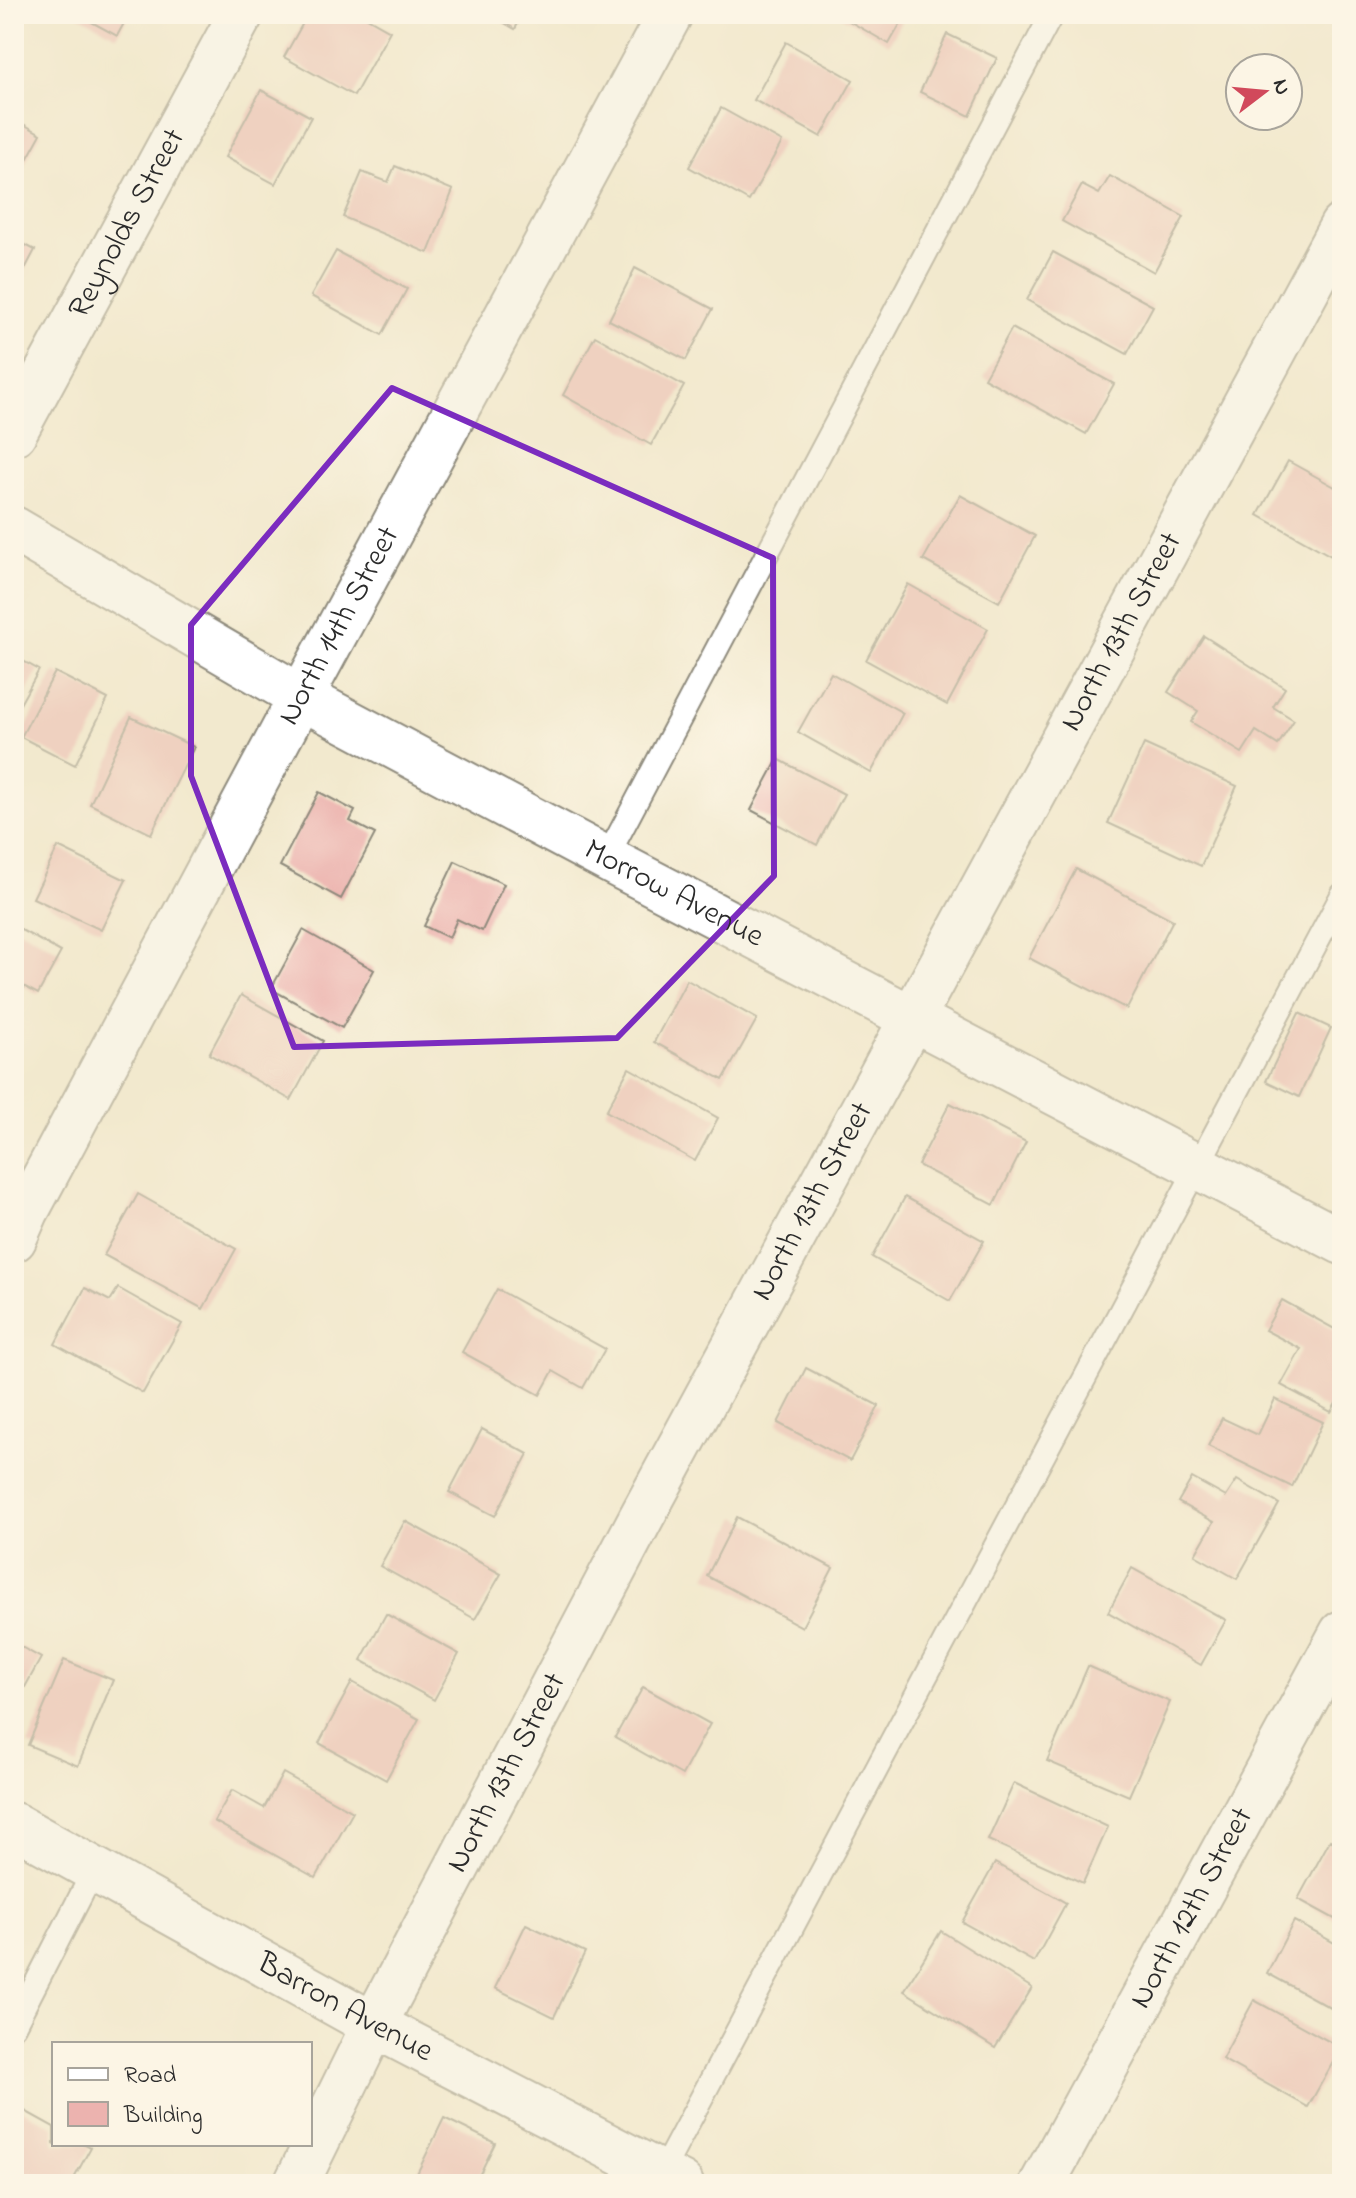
<svg xmlns="http://www.w3.org/2000/svg" width="1356" height="2198" viewBox="0 0 1356 2198" font-family="'Indie Flower',sans-serif">
<style>
.building{fill:#ecb3af}
.lines{fill:none;stroke-linecap:round;stroke-linejoin:round}
.service-casing{stroke:#8e8a7c;stroke-width:26}
.minor-casing{stroke:#8e8a7c;stroke-width:48}
.tertiary-casing{stroke:#8e8a7c;stroke-width:48}
.service{stroke:#fff;stroke-width:22}
.minor{stroke:#fff;stroke-width:44}
.tertiary{stroke:#fff;stroke-width:44}
.marked{fill:none;stroke:#7b2cbf;stroke-width:6;stroke-linejoin:round}
.labels{text-anchor:middle;dominant-baseline:central;stroke-width:7;stroke-linejoin:round;paint-order:stroke}
.street-label{font-size:32px;fill:#2b2b2b;stroke:#fcf5e5}
</style>
<rect width="100%" height="100%" fill="#fcf5e5"/>
<filter id="ink" filterUnits="userSpaceOnUse"><feTurbulence type="fractalNoise" baseFrequency=".0125" numOctaves="2"/><feDisplacementMap in="SourceGraphic" scale="16" xChannelSelector="R" yChannelSelector="G"/><feConvolveMatrix kernelMatrix="1 2 1 2 8 2 1 2 1" color-interpolation-filters="sRGB"/></filter>
<filter id="wash" filterUnits="userSpaceOnUse"><feTurbulence type="fractalNoise" baseFrequency=".006" numOctaves="4" result="noise"/><feDisplacementMap in="SourceGraphic" scale="32" xChannelSelector="R" yChannelSelector="G"/><feGaussianBlur stdDeviation="1.8" result="paint"/><feColorMatrix in="noise" values="0 0 0 0 0 0 0 0 0 0 0 0 0 0 0 0 0 1.4 0 .05"/><feComposite in="paint" operator="in"/></filter>
<g filter="url(#wash)">
<rect width="100%" height="100%" fill="#f2e9ce"/>
<g id="blocks">
<!-- building -->
<g class="building">
<polygon points="77,14 129,14 117,36"/>
<polygon points="308,14 360,14 390,31 354,96 284,57"/>
<polygon points="489,14 523,14 515,29"/>
<polygon points="837,14 906,14 889,44"/>
<polygon points="947,34 997,58 970,116 920,92"/>
<polygon points="786,42 853,80 821,137 754,100"/>
<polygon points="261,90 311,117 275,184 225,157"/>
<polygon points="721,108 782,142 749,201 689,167"/>
<polygon points="14,119 41,134 14,183"/>
<polygon points="395,166 453,190 428,253 343,217 362,172 388,182"/>
<polygon points="1110,176 1184,217 1154,272 1062,221 1082,185 1099,194"/>
<polygon points="14,239 35,250 14,290"/>
<polygon points="336,251 407,289 382,335 311,296"/>
<polygon points="1053,252 1153,306 1127,354 1027,300"/>
<polygon points="635,268 713,309 686,360 609,320"/>
<polygon points="1012,328 1114,384 1086,434 984,378"/>
<polygon points="595,336 684,386 651,445 563,395"/>
<polygon points="1288,461 1342,491 1342,562 1258,515"/>
<polygon points="960,495 1035,536 999,602 923,560"/>
<polygon points="908,584 988,629 947,705 866,660"/>
<polygon points="1204,636 1285,688 1273,707 1294,720 1278,745 1256,731 1242,753 1191,722 1198,711 1168,692"/>
<polygon points="14,656 39,670 14,715"/>
<polygon points="55,672 108,699 75,765 21,737"/>
<polygon points="831,673 903,713 871,773 798,732"/>
<polygon points="131,717 194,747 151,834 90,804"/>
<polygon points="1144,744 1237,786 1201,866 1108,823"/>
<polygon points="778,759 844,794 817,845 751,810"/>
<polygon points="319,792 355,811 350,821 375,834 341,899 280,866"/>
<polygon points="58,847 126,880 101,930 33,898"/>
<polygon points="455,861 504,884 482,931 457,919 449,938 424,926"/>
<polygon points="1076,869 1173,920 1127,1009 1029,958"/>
<polygon points="14,926 61,952 38,994 14,981"/>
<polygon points="303,930 374,970 342,1028 271,989"/>
<polygon points="687,980 757,1019 723,1080 654,1042"/>
<polygon points="241,995 323,1041 291,1100 209,1054"/>
<polygon points="1299,1013 1331,1028 1299,1097 1266,1081"/>
<polygon points="629,1068 718,1118 695,1161 606,1111"/>
<polygon points="950,1103 1026,1142 994,1205 918,1165"/>
<polygon points="138,1194 236,1249 203,1309 104,1255"/>
<polygon points="905,1197 984,1241 950,1301 872,1257"/>
<polygon points="85,1288 110,1301 118,1288 182,1324 143,1393 55,1344"/>
<polygon points="497,1289 605,1349 583,1388 553,1371 540,1395 462,1352"/>
<polygon points="1282,1300 1342,1333 1342,1393 1331,1412 1281,1385 1301,1349 1265,1330"/>
<polygon points="806,1368 879,1406 850,1461 778,1423"/>
<polygon points="1275,1399 1323,1422 1292,1487 1208,1446 1222,1418 1258,1435"/>
<polygon points="482,1429 528,1454 495,1516 449,1492"/>
<polygon points="1192,1478 1226,1497 1237,1480 1279,1504 1237,1579 1195,1555 1214,1522 1178,1502"/>
<polygon points="737,1517 833,1568 802,1627 707,1576"/>
<polygon points="405,1521 501,1574 475,1619 380,1566"/>
<polygon points="1132,1568 1226,1620 1201,1665 1108,1612"/>
<polygon points="386,1614 459,1654 434,1700 361,1660"/>
<polygon points="14,1643 41,1658 14,1707"/>
<polygon points="64,1660 113,1680 78,1766 28,1745"/>
<polygon points="1088,1666 1170,1702 1129,1796 1047,1761"/>
<polygon points="352,1682 419,1719 386,1780 319,1743"/>
<polygon points="643,1687 710,1724 682,1775 615,1737"/>
<polygon points="283,1773 353,1812 316,1878 214,1821 232,1790 264,1808"/>
<polygon points="1014,1783 1108,1827 1083,1883 988,1840"/>
<polygon points="1330,1840 1342,1846 1342,1923 1298,1899"/>
<polygon points="995,1863 1066,1903 1034,1962 962,1922"/>
<polygon points="1294,1921 1342,1947 1342,2009 1340,2013 1267,1973"/>
<polygon points="526,1924 585,1952 554,2017 495,1988"/>
<polygon points="941,1931 1032,1988 995,2048 904,1991"/>
<polygon points="1254,2000 1341,2048 1308,2107 1222,2059"/>
<polygon points="14,2105 54,2127 54,2144 85,2144 91,2147 71,2184 14,2183"/>
<polygon points="444,2118 495,2143 475,2184 412,2184"/>
</g>
</g>
</g>
<g filter="url(#ink)">
<use href="#blocks" fill-opacity="0" stroke="#8e8a7c" stroke-width="2"/>
<g class="lines">
<defs>
<g id="service">
<polyline points="606,859 1052,14"/>
<polyline points="14,2026 94,1870"/>
<polyline points="661,2174 1342,895"/>
</g>
<g id="minor">
<path id="s1" d="M 14,433 L 241,14"/>
<path id="s2" d="M 14,529 L 301,697 L 616,864 L 1342,1242"/>
<path id="s3" d="M 14,1239 L 26,1212 L 301,697 L 670,14"/>
<path id="s4" d="M 14,1825 L 374,2025 L 681,2184"/>
<path id="s5" d="M 296,2184 L 374,2025 L 641,1518 L 1342,226"/>
</g>
<g id="tertiary">
<path id="s6" d="M 1042,2184 L 1342,1633"/>
</g>
</defs>
<!-- service casing -->
<use href="#service" class="service-casing"/>
<!-- minor casing -->
<use href="#minor" class="minor-casing"/>
<!-- tertiary casing -->
<use href="#tertiary" class="tertiary-casing"/>
<!-- service -->
<use href="#service" class="service"/>
<!-- minor -->
<use href="#minor" class="minor"/>
<!-- tertiary -->
<use href="#tertiary" class="tertiary"/>
</g>
</g>
<!-- marked area -->
<path d="M0 0H1356V2198H0ZM 392,388 L 773,558 L 774,876 L 617,1038 L 294,1047 L 191,776 L 191,625 Z" fill="#f2e9ce" fill-opacity=".55" fill-rule="evenodd"/>
<path class="marked" d="M 392,388 L 773,558 L 774,876 L 617,1038 L 294,1047 L 191,776 L 191,625 Z"/>
<g class="labels">
<!-- street labels -->
<g class="street-label">
<text stroke="none"><textPath href="#s1" startOffset="238">Reynolds Street</textPath></text>
<text stroke="none"><textPath href="#s3" startOffset="694">North 14th Street</textPath></text>
<text stroke="none"><textPath href="#s5" startOffset="1758">North 13th Street</textPath></text>
<text stroke="none"><textPath href="#s2" startOffset="754">Morrow Avenue</textPath></text>
<text stroke="none"><textPath href="#s5" startOffset="1110">North 13th Street</textPath></text>
<text stroke="none"><textPath href="#s5" startOffset="462">North 13th Street</textPath></text>
<text stroke="none"><textPath href="#s6" startOffset="314">North 12th Street</textPath></text>
<text stroke="none"><textPath href="#s4" startOffset="378">Barron Avenue</textPath></text>
</g>
</g>
<!-- margin -->
<rect width="1356" height="2198" fill="none" stroke="#fcf5e5" stroke-width="48"/>
<!-- legend -->
<rect x="52" y="2042" width="260" height="104" fill="#fcf5e5" stroke="#a8a49b" stroke-width="2"/>
<rect x="68" y="2068" width="40" height="12" fill="#ffffff" stroke="#a8a49b" stroke-width="2"/>
<text x="124" y="2082" font-size="24" fill="#2b2b2b">Road</text>
<rect x="68" y="2102" width="40" height="24" fill="#ecb3af" stroke="#a8a49b" stroke-width="2"/>
<text x="124" y="2122" font-size="24" fill="#2b2b2b">Building</text>
<!-- north arrow -->
<g transform="translate(1264 92) rotate(74)"><circle r="38" fill="#fcf5e5" stroke="#a8a49b" stroke-width="2"/>
<path d="M0-6L14 30L0 20L-14 30Z" fill="#d1495b"/>
<text y="-12" font-size="22" font-weight="bold" text-anchor="middle" fill="#2b2b2b">N</text>
</g>
</svg>
